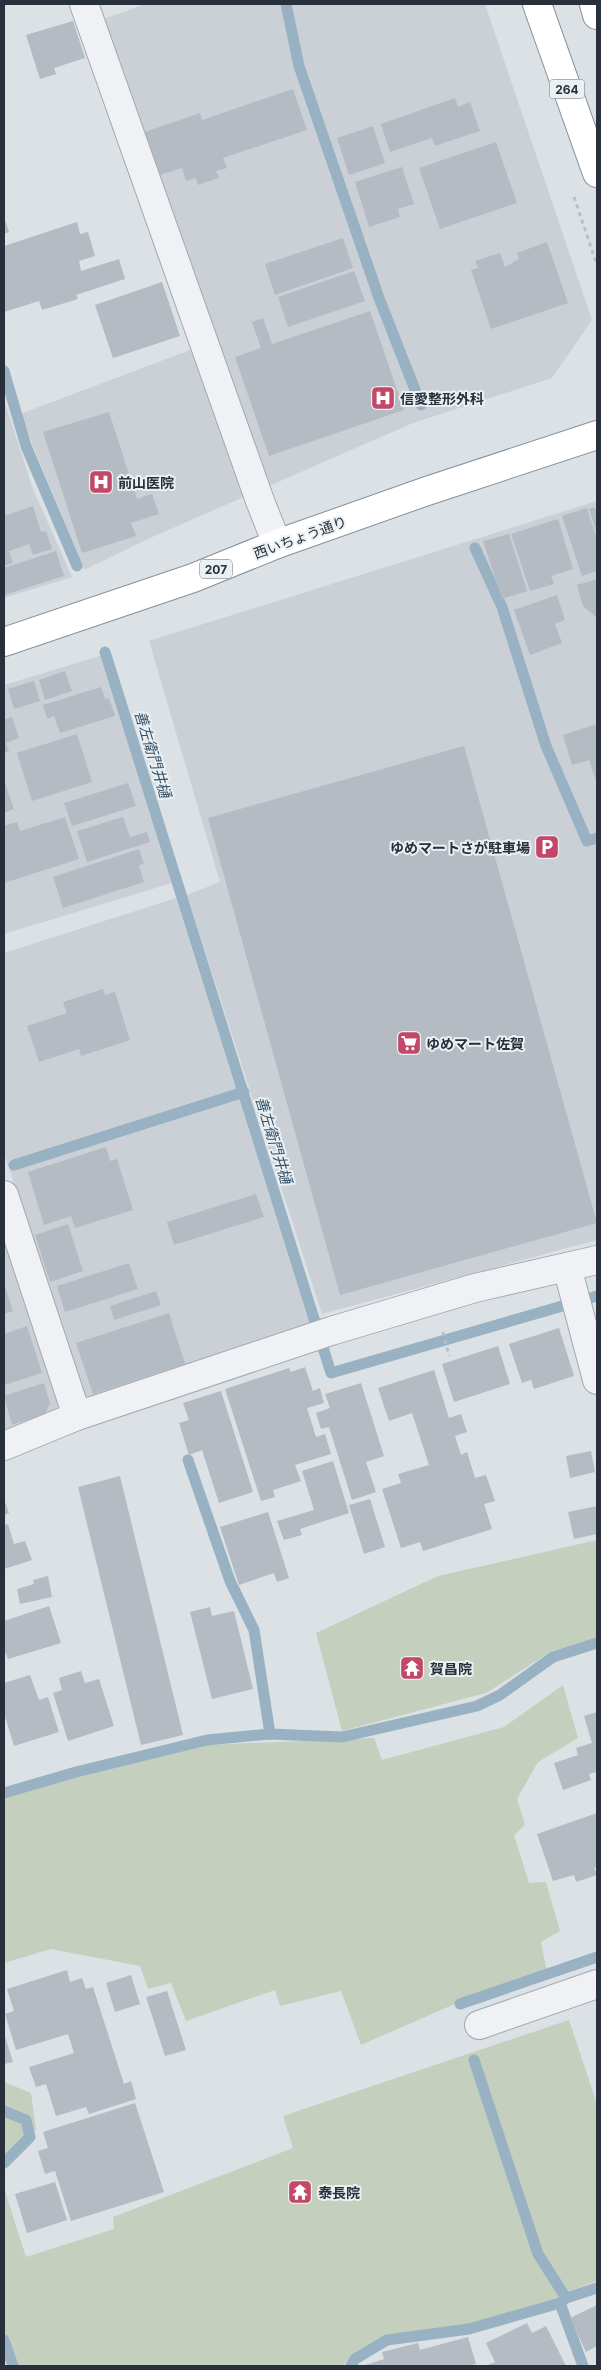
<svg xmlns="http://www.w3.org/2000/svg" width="601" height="2370" viewBox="0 0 601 2370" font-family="Inter,'Noto Sans JP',sans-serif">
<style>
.built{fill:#cbd0d7}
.green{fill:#c4cfbe}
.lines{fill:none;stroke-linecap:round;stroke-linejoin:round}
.stream{stroke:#99b2c3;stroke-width:11}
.building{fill:#b4bbc2}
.minor-casing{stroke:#a2a8af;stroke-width:30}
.highway-casing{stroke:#85909b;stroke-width:30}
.path{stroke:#bbbfc4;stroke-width:3;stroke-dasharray:4 4;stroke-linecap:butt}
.minor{stroke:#eff1f4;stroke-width:28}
.highway{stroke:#fff;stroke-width:28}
.labels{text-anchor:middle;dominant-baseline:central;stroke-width:4;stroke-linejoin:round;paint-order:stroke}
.shield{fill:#ebf0f3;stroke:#626a72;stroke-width:1}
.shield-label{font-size:12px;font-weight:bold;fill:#27303b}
.poi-label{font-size:14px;font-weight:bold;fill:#27303b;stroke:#ebf0f3;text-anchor:start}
.street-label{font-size:14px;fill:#27303b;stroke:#ebf0f3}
.water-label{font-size:15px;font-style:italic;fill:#35526b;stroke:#ebf0f3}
</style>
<rect width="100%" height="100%" fill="#dce1e5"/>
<!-- built -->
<g class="built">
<polygon points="146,4 485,4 592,320 552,378 413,423 150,538 84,570 20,414 214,341 98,21"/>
<polygon points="4,400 33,489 72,577 4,598"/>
<polygon points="597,501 597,1240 322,1314 187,895 220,882 149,641"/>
<polygon points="103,655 172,883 4,934 4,685"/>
<polygon points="176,898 311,1327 99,1398 84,1396 4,1153 4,953"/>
<polygon points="4,1238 60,1404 52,1415 4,1431"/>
</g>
<!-- green -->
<g class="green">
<polygon points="597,1540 597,1639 552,1651 486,1693 342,1731 316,1633 438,1576"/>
<polygon points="563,1685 578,1738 538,1762 517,1799 525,1825 514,1835 529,1883 546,1882 560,1931 541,1942 547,1972 457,2003 361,2045 341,1991 280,2006 275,1990 186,2021 171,1983 148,1989 140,1966 51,1949 4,1963 4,1798 91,1772 204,1745 374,1738 382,1760 504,1727"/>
<polygon points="569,2020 597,2104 597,2281 569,2291 556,2300 466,2326 383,2337 352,2356 343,2366 8,2366 4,2353 4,2188 26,2257 114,2229 113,2217 293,2148 283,2116"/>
<polygon points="4,2082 31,2093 36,2130 4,2158"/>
</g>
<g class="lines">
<!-- stream -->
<g class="stream">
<polyline points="286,4 299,66 379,298 421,405"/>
<polyline points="4,371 26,446 77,566"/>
<polyline points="475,548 502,607 546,746 587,841 597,838"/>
<polyline points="105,652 331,1373 597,1296"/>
<polyline points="14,1165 244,1092"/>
<polyline points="188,1460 230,1581 254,1630 270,1734"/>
<polyline points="4,1793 76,1772 207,1740 270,1734 342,1737 477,1706 500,1695 553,1657 597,1643"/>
<polyline points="460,2004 597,1957"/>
<polyline points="474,2060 538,2254 566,2298 560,2303 583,2366"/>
<polyline points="4,2111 26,2120 30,2137 4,2163"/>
<polyline points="566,2298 597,2288"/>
<polyline points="4,2340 13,2366"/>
<polyline points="351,2366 355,2359 387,2340 469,2329 560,2303"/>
</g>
</g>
<!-- building -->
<g class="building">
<polygon points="73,21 85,58 54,68 56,74 40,79 26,35"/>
<polygon points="293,89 307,130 223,158 227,168 216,171 219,178 198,185 196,178 186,181 182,168 160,175 145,132 200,113 202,120"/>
<polygon points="455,98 458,107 470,102 480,131 435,146 432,138 390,152 381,124"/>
<polygon points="373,126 385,163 349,175 337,138"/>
<polygon points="496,142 517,203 440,229 419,168"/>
<polygon points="402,167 414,204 398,209 400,217 369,227 355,182"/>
<polygon points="4,217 9,232 4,234"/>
<polygon points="77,222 80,234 88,232 95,256 79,261 81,271 119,259 125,279 76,295 78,299 42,310 39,301 4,312 4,246"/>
<polygon points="343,238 353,268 275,295 265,264"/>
<polygon points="547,242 568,303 491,329 471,270 478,268 475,261 500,253 505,267 519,259 517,253"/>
<polygon points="354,271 365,301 288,327 278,297"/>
<polygon points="162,282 180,336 113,358 95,305"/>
<polygon points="370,311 404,410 269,456 235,357 261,348 252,322 263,318 272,344"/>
<polygon points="109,412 137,499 152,494 159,514 131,523 136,536 82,553 43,432"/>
<polygon points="33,506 41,532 46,531 52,549 33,555 29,544 9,551 13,563 4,566 4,516"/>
<polygon points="593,507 597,510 597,534 589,509"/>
<polygon points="587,508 597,539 597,571 582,576 562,516"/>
<polygon points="558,519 573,569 551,576 554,584 530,591 511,534"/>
<polygon points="509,534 527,591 502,599 483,541"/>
<polygon points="56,551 64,576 4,595 4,568"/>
<polygon points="597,579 597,618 583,606 577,585"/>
<polygon points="557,595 565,620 555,624 562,643 530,655 514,610"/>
<polygon points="65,671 72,691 45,700 39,680"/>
<polygon points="34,681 40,701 14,709 8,689"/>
<polygon points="101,687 105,699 109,698 115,716 60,733 54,716 47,719 43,705"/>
<polygon points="12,717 19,738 6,743 9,751 4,753 4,720"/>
<polygon points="597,724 597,784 589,760 572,765 563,735"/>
<polygon points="77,734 92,782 32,801 17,753"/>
<polygon points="464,746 597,1223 340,1295 208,818"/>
<polygon points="4,780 14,809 4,813"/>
<polygon points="128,783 136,806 72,826 64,803"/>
<polygon points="65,817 79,859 4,883 4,826 17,822 20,831"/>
<polygon points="123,817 130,837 147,832 150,842 87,862 77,831"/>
<polygon points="139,849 144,864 139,865 144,882 63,908 53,877"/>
<polygon points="103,989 105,995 115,992 130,1040 81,1056 79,1049 39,1062 27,1026 67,1013 63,1002"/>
<polygon points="106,1147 110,1161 117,1159 133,1210 75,1228 71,1216 44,1225 28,1172"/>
<polygon points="256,1194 264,1217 174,1245 167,1222"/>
<polygon points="68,1224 83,1271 50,1282 35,1235"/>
<polygon points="129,1263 138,1289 65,1312 57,1286"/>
<polygon points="4,1284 13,1311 4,1314"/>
<polygon points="156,1291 161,1305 114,1320 110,1306"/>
<polygon points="169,1313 185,1364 93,1394 76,1343"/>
<polygon points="27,1326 42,1373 4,1385 4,1334"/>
<polygon points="559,1328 574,1376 534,1389 531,1380 522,1383 509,1344"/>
<polygon points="498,1346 510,1384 454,1402 442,1364"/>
<polygon points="305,1367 313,1391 320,1388 324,1403 307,1408 316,1437 325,1434 331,1454 295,1465 301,1481 273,1490 275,1497 261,1501 225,1389 289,1368 291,1372"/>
<polygon points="434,1370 449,1418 461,1414 467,1432 455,1436 461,1455 467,1452 475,1478 486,1475 495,1501 484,1504 492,1529 423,1551 420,1542 401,1548 382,1489 401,1483 398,1474 429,1465 412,1413 389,1421 378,1388"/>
<polygon points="44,1383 50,1403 45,1414 12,1425 4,1396"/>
<polygon points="361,1383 384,1456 366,1462 376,1492 352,1500 329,1427 321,1429 316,1413 330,1408 325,1394"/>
<polygon points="221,1391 253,1492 219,1503 202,1450 189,1455 179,1423 189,1420 183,1403"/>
<polygon points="591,1451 595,1472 570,1478 566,1456"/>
<polygon points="333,1461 349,1513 300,1529 302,1535 284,1540 277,1521 314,1510 302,1471"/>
<polygon points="120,1476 183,1735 141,1745 78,1487"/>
<polygon points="4,1499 9,1513 4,1515"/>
<polygon points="370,1499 385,1547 364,1554 349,1505"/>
<polygon points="597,1506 597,1534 574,1539 568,1512"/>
<polygon points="268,1512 289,1578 277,1582 274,1573 239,1585 220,1527"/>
<polygon points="8,1524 14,1544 25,1541 32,1560 4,1569 4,1525"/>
<polygon points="48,1576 52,1597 20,1604 17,1589 34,1584 33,1580"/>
<polygon points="49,1606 61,1643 8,1659 4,1649 4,1621"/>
<polygon points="210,1607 212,1616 234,1611 253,1689 212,1699 190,1612"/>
<polygon points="81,1671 85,1683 99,1679 114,1726 68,1741 53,1693 62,1690 59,1678"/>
<polygon points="30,1675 39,1700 48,1697 59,1732 14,1746 4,1713 4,1683"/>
<polygon points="597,1712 597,1772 589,1774 591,1780 563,1790 554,1763 578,1755 576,1748 592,1743 584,1716"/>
<polygon points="597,1813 597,1867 594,1868 597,1875 576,1882 574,1875 553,1881 537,1834"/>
<polygon points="67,1970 70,1982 82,1978 86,1989 93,1987 124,2084 131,2081 136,2099 89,2114 86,2107 56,2116 46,2084 36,2087 29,2067 74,2053 68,2034 16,2050 5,2014 14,2011 7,1989"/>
<polygon points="131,1975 140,2004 115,2012 106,1983"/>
<polygon points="167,1991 186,2050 165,2056 146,1997"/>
<polygon points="4,2033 13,2062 4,2064"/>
<polygon points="135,2103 164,2192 71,2221 55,2171 45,2174 38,2151 48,2148 43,2132"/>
<polygon points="55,2182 67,2220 27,2233 15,2194"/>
<polygon points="597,2305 597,2346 586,2352 570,2318"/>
<polygon points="527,2323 532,2333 546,2326 566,2366 485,2366 495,2362 486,2343"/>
<polygon points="468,2337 476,2364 467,2366 362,2366 384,2359 382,2352 418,2343 420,2350"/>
</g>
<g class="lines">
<defs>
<g id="minor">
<polyline points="84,4 260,501 277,544"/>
<polyline points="4,1195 77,1416"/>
<polyline points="567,1267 597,1380"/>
<polyline points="4,1446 77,1416 331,1331 475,1288 597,1260"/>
<polyline points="479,2025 597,1984"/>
</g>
<g id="highway">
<polyline points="537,4 597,173"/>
<polyline points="594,4 597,15"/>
<polyline points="4,642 193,578 277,544 427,491 597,435"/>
</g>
</defs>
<!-- minor casing -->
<use href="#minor" class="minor-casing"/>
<!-- highway casing -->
<use href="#highway" class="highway-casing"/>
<!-- path -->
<g class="path">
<polyline points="574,197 597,265"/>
<polyline points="443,1332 449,1356"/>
</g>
<!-- minor -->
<use href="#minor" class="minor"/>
<!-- highway -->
<use href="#highway" class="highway"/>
</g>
<!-- icons -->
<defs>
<symbol id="hospital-square" viewBox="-11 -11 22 22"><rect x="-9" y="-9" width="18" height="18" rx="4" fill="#c34867" stroke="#ebf0f3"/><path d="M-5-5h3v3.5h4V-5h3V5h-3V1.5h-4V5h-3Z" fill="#fff"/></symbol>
<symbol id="parking-square" viewBox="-11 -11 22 22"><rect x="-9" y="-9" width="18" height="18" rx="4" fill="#c34867" stroke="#ebf0f3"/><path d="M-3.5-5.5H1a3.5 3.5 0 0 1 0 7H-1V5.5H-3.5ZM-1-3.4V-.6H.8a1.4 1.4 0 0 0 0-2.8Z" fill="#fff"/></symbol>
<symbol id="supermarket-square" viewBox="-11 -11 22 22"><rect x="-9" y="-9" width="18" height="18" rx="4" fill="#c34867" stroke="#ebf0f3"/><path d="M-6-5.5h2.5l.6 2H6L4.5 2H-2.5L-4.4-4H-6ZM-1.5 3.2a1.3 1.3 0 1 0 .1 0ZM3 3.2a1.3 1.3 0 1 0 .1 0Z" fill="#fff"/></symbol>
<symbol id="temple-square" viewBox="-11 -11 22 22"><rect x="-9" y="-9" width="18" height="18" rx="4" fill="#c34867" stroke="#ebf0f3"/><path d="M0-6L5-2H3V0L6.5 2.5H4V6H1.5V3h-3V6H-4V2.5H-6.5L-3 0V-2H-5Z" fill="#fff"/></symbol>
</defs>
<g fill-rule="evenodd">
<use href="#hospital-square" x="369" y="384" width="28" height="28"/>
<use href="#hospital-square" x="87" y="468" width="28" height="28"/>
<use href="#parking-square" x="533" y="833" width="28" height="28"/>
<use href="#supermarket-square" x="395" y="1029" width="28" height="28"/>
<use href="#temple-square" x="398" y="1654" width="28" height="28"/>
<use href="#temple-square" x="286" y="2178" width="28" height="28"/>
</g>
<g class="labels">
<!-- shield labels -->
<g class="shield">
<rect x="549.5" y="79.5" width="35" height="19" rx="4"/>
<rect x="200" y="559.5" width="32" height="19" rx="4"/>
</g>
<g class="shield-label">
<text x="567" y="89">264</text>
<text x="216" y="569">207</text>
</g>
<!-- poi labels -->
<g class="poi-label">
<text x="400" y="398">信愛整形外科</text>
<text x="118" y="482">前山医院</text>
<text x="530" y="847" text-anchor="end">ゆめマートさが駐車場</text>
<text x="426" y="1043">ゆめマート佐賀</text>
<text x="430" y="1668">賀昌院</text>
<text x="318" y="2192">泰長院</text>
</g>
<!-- street labels -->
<g class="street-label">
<text transform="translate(300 537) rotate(-20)">西いちょう通り</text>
</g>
<!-- water labels -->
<g class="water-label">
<text transform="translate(153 754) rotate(73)">善左衛門井樋</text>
<text transform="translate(274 1140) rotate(73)">善左衛門井樋</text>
</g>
</g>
<!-- border -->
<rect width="601" height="2370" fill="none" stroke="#27303b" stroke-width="10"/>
</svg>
